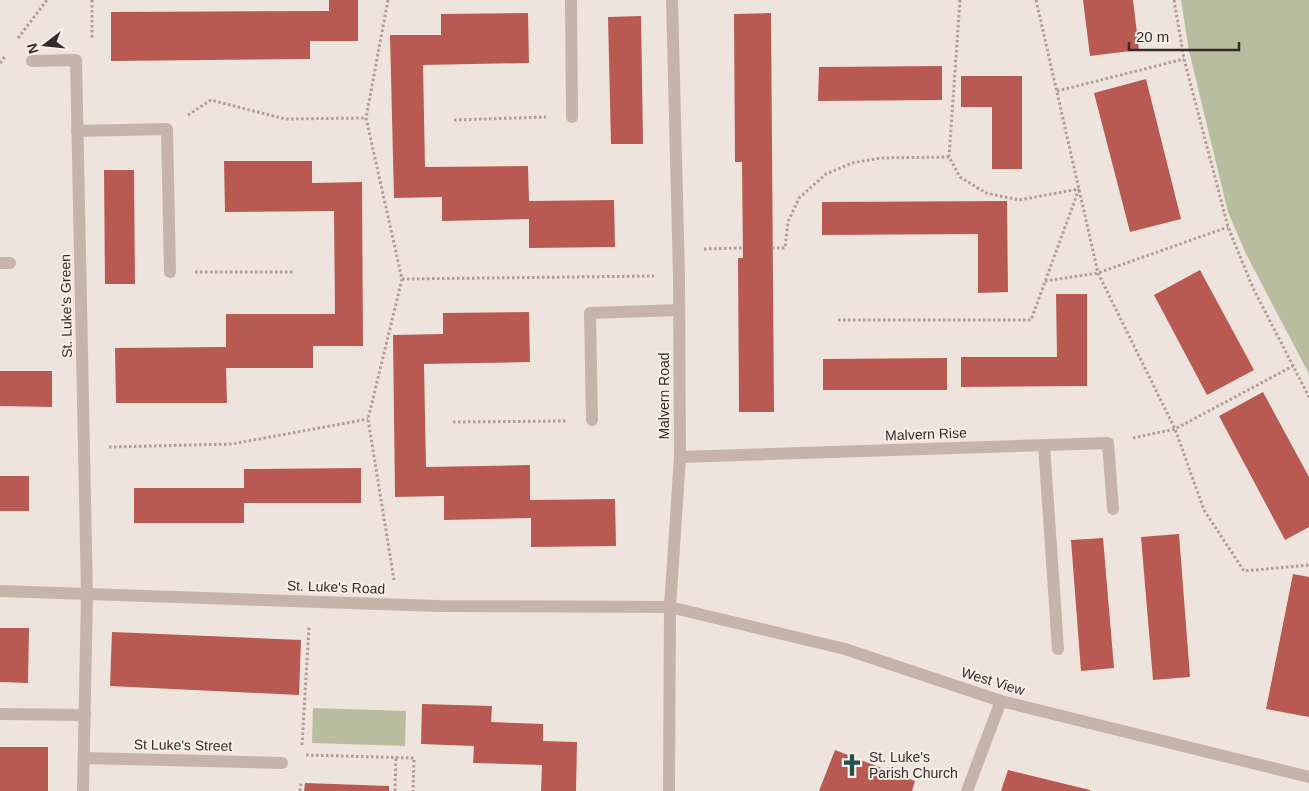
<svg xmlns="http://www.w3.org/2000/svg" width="1309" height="791" viewBox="0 0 1309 791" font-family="Arial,sans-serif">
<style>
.green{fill:#b8bd9f}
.building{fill:#b95a52}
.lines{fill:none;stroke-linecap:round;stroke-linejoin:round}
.path{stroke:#b29d95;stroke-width:3;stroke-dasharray:2.5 2.5;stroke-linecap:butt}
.service{stroke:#c6b3aa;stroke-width:12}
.minor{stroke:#c6b3aa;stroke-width:12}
.labels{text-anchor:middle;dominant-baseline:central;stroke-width:4;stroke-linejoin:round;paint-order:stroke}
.street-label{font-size:14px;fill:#352b29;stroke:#f8efe9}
.poi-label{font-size:14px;fill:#352b29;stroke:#f8efe9;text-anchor:start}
</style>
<rect width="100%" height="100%" fill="#efe4dd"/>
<!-- green -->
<g class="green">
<polygon points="1181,0 1309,0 1309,374 1246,254 1228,212 1189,51"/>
<polygon points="313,708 406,711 405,746 312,743"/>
</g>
<!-- building -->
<g class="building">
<polygon points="329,0 358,0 358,41 310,41 310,59 111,61 111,12 329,11"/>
<polygon points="1083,0 1133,0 1139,50 1090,56"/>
<polygon points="528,13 529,63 423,65 425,167 528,166 529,201 614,200 615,247 529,248 529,219 442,221 442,197 394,198 390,35 441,35 441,14"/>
<polygon points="771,13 774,412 739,412 738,258 743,258 742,162 735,162 734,14"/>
<polygon points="641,16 643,144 611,144 608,17"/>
<polygon points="942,66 942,100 818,101 819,67"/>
<polygon points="961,76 1022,76 1022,169 992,169 992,107 961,107"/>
<polygon points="1146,79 1181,219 1130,232 1094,93"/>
<polygon points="224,161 312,161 312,183 362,182 363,346 313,346 313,368 226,368 227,403 116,403 115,348 226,347 226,314 335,314 334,211 225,212"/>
<polygon points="104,170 134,170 135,284 105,284"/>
<polygon points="1007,201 1008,292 978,293 978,234 822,235 822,202"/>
<polygon points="1200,270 1254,370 1207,395 1154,295"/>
<polygon points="1056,294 1087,294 1087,386 961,387 961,357 1057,357"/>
<polygon points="529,312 530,362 424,364 426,467 530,465 530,500 615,499 616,546 531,547 531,518 444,520 444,496 395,497 393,335 443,334 443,313"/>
<polygon points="947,358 947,390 823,390 823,359"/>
<polygon points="0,371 52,371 52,407 0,406"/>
<polygon points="1263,392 1309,477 1309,527 1285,540 1219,416"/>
<polygon points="361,468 361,503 244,503 244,523 134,523 134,488 244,488 244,469"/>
<rect x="0" y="476" width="29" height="35"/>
<polygon points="1179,534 1190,677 1153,680 1141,537"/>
<polygon points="1103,538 1114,668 1081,671 1071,540"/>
<polygon points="1293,574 1309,577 1309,717 1266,709"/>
<polygon points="0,628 29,628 28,683 0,682"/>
<polygon points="112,632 301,640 299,695 110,686"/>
<polygon points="422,704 492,706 491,722 543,724 543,741 577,742 576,791 541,791 542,765 473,763 474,746 421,744"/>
<rect x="0" y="747" width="48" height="44"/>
<polygon points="835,750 915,781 912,791 819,791"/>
<polygon points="1008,770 1090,790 1090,791 1001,791"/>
<polygon points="305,783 389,786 389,791 304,791"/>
</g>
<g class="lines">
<!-- path -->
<g class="path">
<polyline points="92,0 92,39"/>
<polyline points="388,0 366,118 402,279 368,419 394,580"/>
<polyline points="960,0 949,157 960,177 986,193 1019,200 1079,189"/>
<polyline points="1036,0 1098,273 1175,429 1204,510 1244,571 1309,565"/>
<polyline points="1174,0 1184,59 1228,227 1253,288 1309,397"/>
<polyline points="18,38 47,0"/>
<polyline points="0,63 6,55"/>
<polyline points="1057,91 1184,59"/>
<polyline points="188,115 211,100 285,119 366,118"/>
<polyline points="454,120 546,117"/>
<polyline points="772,248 785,248 788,222 799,198 826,174 852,163 881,158 949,157"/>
<polyline points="704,249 743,248"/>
<polyline points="195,272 295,272"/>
<polyline points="402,279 654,276"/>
<polyline points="1045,281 1098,273 1228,227"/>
<polyline points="838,320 1031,320 1079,189"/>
<polyline points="453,422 568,421"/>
<polyline points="1133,438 1175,429 1293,366"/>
<polyline points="109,447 232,444 368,419"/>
<polyline points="302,745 309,627"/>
<polyline points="306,755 414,758 413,791"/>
<polyline points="300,791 301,782"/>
<polyline points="395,791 396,757"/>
</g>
<!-- service -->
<g class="service">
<polyline points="571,0 572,117"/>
<polyline points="77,131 167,129 170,272"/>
<polyline points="0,263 10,263"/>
<polyline points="592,420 590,313 679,310"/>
<polyline points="1044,445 1058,649"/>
</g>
<!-- minor -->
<g class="minor">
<polyline points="32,61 76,60 87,595 83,791"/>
<polyline points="680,457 1108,443 1113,509"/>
<polyline points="0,591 438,606 670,607 845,649 1001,701 1309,777"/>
<polyline points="0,714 85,715"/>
<polyline points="84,758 282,763"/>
<polyline points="669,791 670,607 680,457 679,276 672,0"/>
<polyline points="967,791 1001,701"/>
</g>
</g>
<!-- icons -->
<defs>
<symbol id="church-bare" viewBox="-9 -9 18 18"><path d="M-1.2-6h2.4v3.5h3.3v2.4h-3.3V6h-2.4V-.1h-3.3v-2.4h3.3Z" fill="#23524d" stroke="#f8efe9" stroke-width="2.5" paint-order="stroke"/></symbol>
</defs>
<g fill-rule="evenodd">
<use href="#church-bare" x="836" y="749" width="32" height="32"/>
</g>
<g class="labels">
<!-- street labels -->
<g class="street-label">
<text transform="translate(66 306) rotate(-91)">St. Luke's Green</text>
<text transform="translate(664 396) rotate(-90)">Malvern Road</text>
<text transform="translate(926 434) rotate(-2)">Malvern Rise</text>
<text transform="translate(336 587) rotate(2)">St. Luke's Road</text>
<text transform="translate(993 681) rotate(17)">West View</text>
<text transform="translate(183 745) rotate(1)">St Luke's Street</text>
</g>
<!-- poi labels -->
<g class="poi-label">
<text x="869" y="757">St. Luke's<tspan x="869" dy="16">Parish Church</tspan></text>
</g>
</g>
<!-- north arrow -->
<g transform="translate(45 45) rotate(254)" stroke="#f8efe9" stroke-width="4" paint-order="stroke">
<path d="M0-4L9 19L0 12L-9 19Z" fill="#352b29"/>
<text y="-8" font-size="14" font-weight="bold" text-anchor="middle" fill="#352b29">N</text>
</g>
<!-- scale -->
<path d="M1129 42v8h110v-8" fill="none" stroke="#352b29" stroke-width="2.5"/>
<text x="1136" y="42" font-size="15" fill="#352b29" stroke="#f8efe9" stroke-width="4" paint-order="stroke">20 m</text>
</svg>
